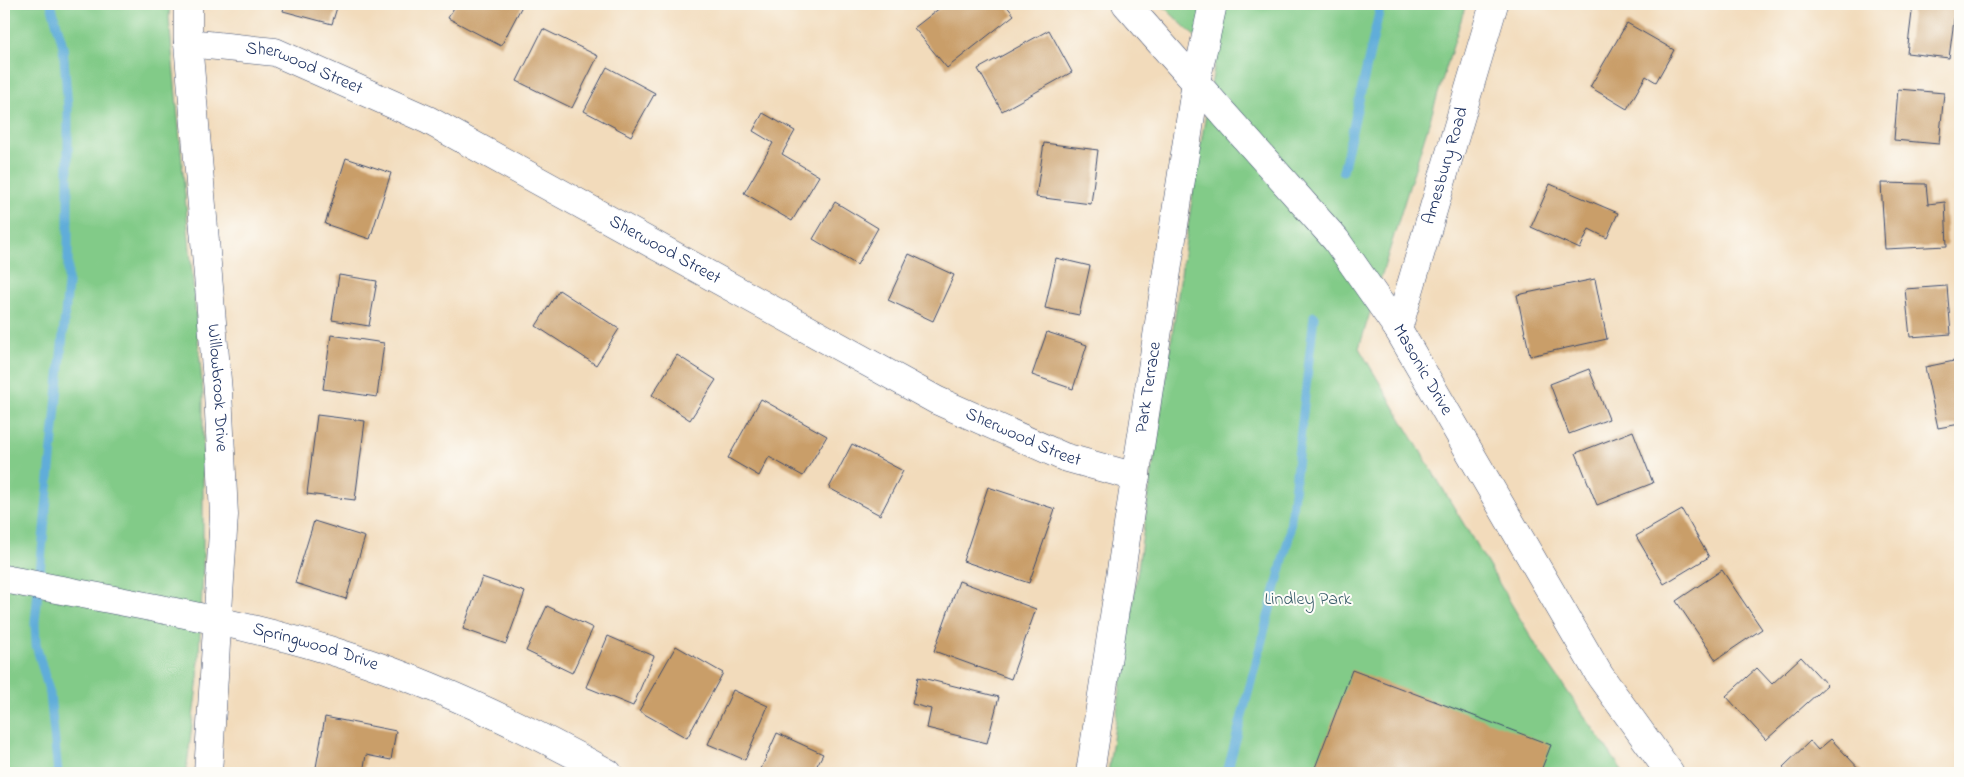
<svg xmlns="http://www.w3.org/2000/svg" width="1964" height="777" viewBox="0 0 1964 777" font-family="'Indie Flower',sans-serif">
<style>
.green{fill:#82cb88;stroke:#4e7d73}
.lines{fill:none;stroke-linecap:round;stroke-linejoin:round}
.stream{stroke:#60add9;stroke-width:9}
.building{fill:#c99e69}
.minor-casing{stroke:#3b496c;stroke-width:29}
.minor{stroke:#fff;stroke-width:28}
.labels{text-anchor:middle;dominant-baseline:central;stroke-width:4;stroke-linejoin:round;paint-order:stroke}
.street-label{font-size:18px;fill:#1b2f5e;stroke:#fdfcf7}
.park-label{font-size:18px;fill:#3a5e6b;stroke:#fdfcf7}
</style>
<rect width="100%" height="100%" fill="#fdfcf7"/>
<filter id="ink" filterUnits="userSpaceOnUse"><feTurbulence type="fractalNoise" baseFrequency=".02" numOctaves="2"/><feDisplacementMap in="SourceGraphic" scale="10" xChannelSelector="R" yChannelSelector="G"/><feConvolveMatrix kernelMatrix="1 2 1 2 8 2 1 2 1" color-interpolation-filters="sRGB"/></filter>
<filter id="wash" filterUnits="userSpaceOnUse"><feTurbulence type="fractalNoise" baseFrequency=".0096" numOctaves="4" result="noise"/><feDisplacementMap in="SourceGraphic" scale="20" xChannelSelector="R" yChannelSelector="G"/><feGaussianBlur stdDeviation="1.12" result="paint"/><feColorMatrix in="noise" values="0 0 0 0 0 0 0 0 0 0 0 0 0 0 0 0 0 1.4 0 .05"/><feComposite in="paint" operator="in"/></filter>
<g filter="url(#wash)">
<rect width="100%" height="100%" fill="#f2dbbb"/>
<!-- green -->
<g class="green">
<polygon points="4,4 170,4 169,18 203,394 203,568 198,678 186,773 4,773"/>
<polygon points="1161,4 1466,4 1359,348 1540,652 1624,773 1108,773 1197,165 1216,57"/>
</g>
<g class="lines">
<!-- stream -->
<g class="stream">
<polyline points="51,4 63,46 68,108 68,284 35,622 36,645 50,694 58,773"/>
<polyline points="1343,171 1381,4"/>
<polyline points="1227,773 1289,537 1314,316"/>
</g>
</g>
<g id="blocks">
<!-- building -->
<g class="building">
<polygon points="285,4 338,4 332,24 283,11"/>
<polygon points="456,4 523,4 501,46 448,18"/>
<polygon points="945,4 1005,4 1014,15 947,68 914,28"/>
<polygon points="1913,4 1956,5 1949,58 1907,53"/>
<polygon points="1627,23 1674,50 1656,82 1646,76 1627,109 1590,87"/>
<polygon points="543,29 598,56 572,108 517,81"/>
<polygon points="1049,30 1072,72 1002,111 978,69"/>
<polygon points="607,67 655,93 631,136 584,111"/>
<polygon points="1898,89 1944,93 1939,144 1894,140"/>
<polygon points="763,113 795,131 782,154 819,176 792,221 744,193 773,143 753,131"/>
<polygon points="1044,143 1098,150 1091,204 1036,197"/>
<polygon points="346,158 391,173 370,239 325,224"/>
<polygon points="1881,183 1926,184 1928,204 1945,202 1947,246 1885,249"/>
<polygon points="1550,184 1618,213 1607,238 1589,229 1580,249 1531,227"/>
<polygon points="835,202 878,228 857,265 813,239"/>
<polygon points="909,254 954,275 933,321 888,300"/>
<polygon points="1056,258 1090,266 1079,315 1045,308"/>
<polygon points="339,275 377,281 369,326 332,320"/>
<polygon points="1595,279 1607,339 1530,356 1517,295"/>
<polygon points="1947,286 1951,334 1910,337 1905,289"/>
<polygon points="559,290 619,329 596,365 536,326"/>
<polygon points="1047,332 1087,345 1073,389 1032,375"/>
<polygon points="331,335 384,343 377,397 323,389"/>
<polygon points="677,355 716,380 690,420 652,395"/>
<polygon points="1959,360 1960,424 1938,428 1925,367"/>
<polygon points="1589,369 1609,419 1569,434 1550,384"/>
<polygon points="761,399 827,436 803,476 769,457 759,476 728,458"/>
<polygon points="317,415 365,421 355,500 307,494"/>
<polygon points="1633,431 1653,483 1597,505 1576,453"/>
<polygon points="852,444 903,471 880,515 829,488"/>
<polygon points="988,487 1055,509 1029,583 963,561"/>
<polygon points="1682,510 1709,557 1664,584 1636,536"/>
<polygon points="314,521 365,537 346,599 295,583"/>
<polygon points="1722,570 1762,629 1716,660 1676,601"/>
<polygon points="482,577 525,592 506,644 463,629"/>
<polygon points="959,581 1036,609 1011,679 934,651"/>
<polygon points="547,606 593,628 572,673 526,651"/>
<polygon points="608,636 654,656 633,706 586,687"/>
<polygon points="676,646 723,673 687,738 639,711"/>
<polygon points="1801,657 1827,685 1766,740 1726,696 1757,668 1772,684"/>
<polygon points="1352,670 1551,745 1540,773 1313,773"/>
<polygon points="918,677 999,697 987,743 927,728 931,709 912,704"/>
<polygon points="733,690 768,706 745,760 708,744"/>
<polygon points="325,717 396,731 391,760 366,755 363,773 315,773"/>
<polygon points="777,733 823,754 813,773 765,773 760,771"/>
<polygon points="1831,739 1863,773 1789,773 1783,767 1810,741 1818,750"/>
</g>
</g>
</g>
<g filter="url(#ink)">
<use href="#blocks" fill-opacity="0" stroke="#3b496c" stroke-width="1"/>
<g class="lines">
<defs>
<g id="minor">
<path id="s1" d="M 188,4 L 188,43 L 218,392 L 224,515 L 208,773"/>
<path id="s2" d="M 1126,4 L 1336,240 L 1398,329 L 1600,676 L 1670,773"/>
<path id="s3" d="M 188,43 L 275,52 L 428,120 L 936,400 L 1064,457 L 1136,477"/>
<path id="s4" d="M 1398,329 L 1494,4"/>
<path id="s5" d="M 4,579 C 121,602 240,620 354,658 C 441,687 527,728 608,773"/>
<path id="s6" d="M 1090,773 L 1196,82 L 1213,4"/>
</g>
</defs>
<!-- minor casing -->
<use href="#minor" class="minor-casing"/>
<!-- minor -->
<use href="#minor" class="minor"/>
</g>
</g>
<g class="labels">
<!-- street labels -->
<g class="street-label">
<text stroke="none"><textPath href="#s3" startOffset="120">Sherwood Street</textPath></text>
<text stroke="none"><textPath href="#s4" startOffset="170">Amesbury Road</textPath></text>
<text stroke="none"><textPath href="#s3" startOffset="525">Sherwood Street</textPath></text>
<text stroke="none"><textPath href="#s2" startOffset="472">Masonic Drive</textPath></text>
<text stroke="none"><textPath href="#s1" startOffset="385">Willowbrook Drive</textPath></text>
<text stroke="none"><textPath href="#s6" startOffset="390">Park Terrace</textPath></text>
<text stroke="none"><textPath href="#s3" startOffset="930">Sherwood Street</textPath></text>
<text stroke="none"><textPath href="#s5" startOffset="319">Springwood Drive</textPath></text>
</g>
<!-- park labels -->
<g class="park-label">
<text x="1308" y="600">Lindley Park</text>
</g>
</g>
<!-- margin -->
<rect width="1964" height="777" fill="none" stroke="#fdfcf7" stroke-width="20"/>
</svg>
